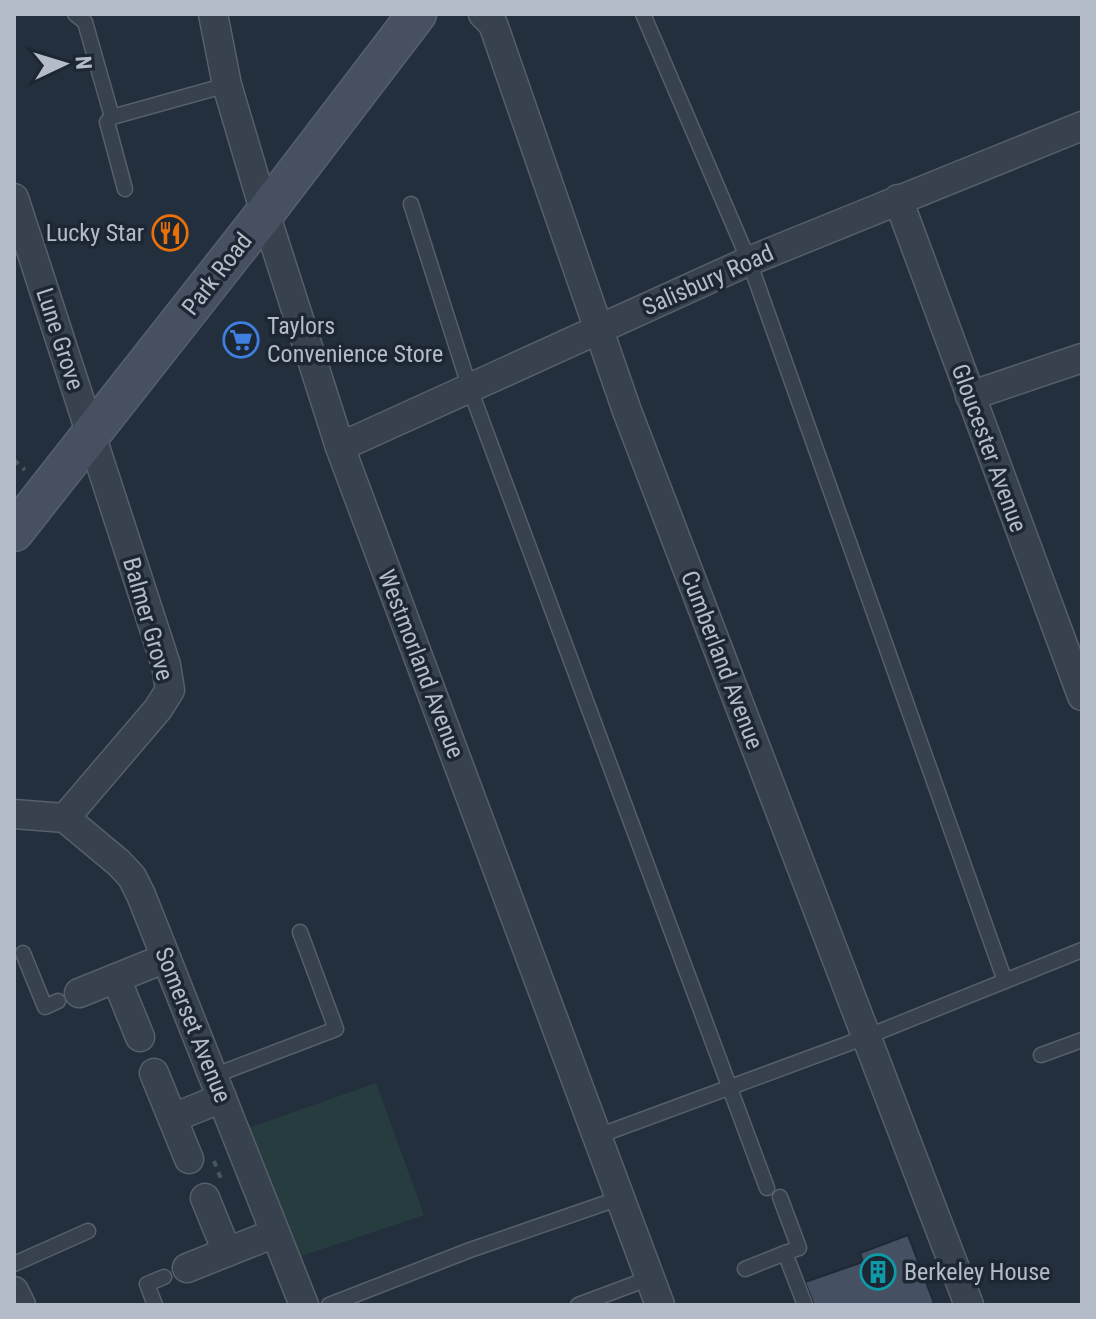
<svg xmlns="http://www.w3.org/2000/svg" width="1096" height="1319" viewBox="0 0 1096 1319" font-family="'Roboto Condensed',sans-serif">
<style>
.green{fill:#263c3f}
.building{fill:#455162;stroke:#1f2835;stroke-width:2}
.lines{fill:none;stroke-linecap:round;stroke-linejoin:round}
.service-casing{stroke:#565f6c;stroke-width:17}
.minor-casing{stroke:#565f6c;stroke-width:31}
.secondary-casing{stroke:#565f6c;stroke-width:41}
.path{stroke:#44595c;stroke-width:4;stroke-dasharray:6 6;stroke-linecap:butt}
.service{stroke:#38414e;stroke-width:14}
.minor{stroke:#38414e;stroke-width:28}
.secondary{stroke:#465061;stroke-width:38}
.labels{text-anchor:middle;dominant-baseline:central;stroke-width:7;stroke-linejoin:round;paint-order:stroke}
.poi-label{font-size:24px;fill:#b4bcc9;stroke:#1d2633;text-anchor:start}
.street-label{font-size:24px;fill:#b4bcc9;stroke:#1d2633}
</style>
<rect width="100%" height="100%" fill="#242f3e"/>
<!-- green -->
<polygon class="green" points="376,1083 424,1215 301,1256 248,1128"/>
<!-- building -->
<polygon class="building" points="908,1235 934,1303 928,1305 814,1305 805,1282 863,1262 860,1253"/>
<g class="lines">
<defs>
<g id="service">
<polyline points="75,14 85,22 112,117 227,85"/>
<polyline points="643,14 749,261 1005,981"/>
<polyline points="112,117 107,122 125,189"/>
<polyline points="411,204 470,389 767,1188"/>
<polyline points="23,953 45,1007 58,1001"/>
<polyline points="1041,1055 1082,1040"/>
<polyline points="213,1076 336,1029 300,932"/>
<polyline points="598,1136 866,1037 1082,950"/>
<polyline points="780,1197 799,1248 785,1253"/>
<polyline points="14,1264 88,1231"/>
<polyline points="745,1269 785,1253 805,1305"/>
<polyline points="155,1305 147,1284 164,1277"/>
<polyline points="329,1305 470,1250 620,1198"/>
<polyline points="578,1305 650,1278"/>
</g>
<g id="minor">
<polyline points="213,14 227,85 265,213 340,447 660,1305"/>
<polyline points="483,14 493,24 627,411 969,1305"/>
<polyline points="14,198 166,665 170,690 158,709 65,818"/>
<polyline points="898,199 1082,696"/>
<polyline points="970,396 1082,358"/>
<polyline points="340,447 749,261 1082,126"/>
<polyline points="14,814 65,818 119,863 132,877 141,895 304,1305"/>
<polyline points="116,978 140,1037"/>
<polyline points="79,993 166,958"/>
<polyline points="154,1073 189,1159"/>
<polyline points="173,1118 222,1098"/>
<polyline points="205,1198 227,1252"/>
<polyline points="187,1268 275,1233"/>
<polyline points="14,1291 21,1305"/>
</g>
<polyline id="secondary" points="14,532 265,213 417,14"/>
</defs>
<!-- service casing -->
<use href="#service" class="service-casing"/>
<!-- minor casing -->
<use href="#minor" class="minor-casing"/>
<!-- secondary casing -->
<use href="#secondary" class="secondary-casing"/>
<!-- path -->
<g class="path">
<polyline points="14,460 25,470"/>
<polyline points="214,1161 221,1179"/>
</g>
<!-- service -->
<use href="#service" class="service"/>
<!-- minor -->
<use href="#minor" class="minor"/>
<!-- secondary -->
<use href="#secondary" class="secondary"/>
</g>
<!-- icons -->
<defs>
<symbol id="restaurant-ring" viewBox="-11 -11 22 22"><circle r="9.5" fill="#1d2633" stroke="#e8710a" stroke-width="1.5"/><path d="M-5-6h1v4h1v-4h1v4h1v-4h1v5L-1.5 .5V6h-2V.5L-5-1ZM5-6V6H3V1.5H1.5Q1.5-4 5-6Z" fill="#e8710a"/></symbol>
<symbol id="supermarket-ring" viewBox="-11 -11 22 22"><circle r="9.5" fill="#1d2633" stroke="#3f7fe0" stroke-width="1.5"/><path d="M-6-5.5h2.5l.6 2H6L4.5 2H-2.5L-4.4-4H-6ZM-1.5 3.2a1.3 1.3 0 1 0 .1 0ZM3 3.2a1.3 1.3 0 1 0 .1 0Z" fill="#3f7fe0"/></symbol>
<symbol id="building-ring" viewBox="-11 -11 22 22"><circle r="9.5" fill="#1d2633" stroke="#0f9aa8" stroke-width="1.5"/><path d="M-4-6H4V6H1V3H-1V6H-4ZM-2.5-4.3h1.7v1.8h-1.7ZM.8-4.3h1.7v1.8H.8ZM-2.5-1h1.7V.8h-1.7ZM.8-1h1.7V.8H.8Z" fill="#0f9aa8"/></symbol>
</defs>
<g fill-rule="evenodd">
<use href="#restaurant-ring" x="150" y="213" width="40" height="40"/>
<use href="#supermarket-ring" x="221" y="320" width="40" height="40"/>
<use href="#building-ring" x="858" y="1252" width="40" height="40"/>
</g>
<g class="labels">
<!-- poi labels -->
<g class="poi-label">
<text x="144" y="233" text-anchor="end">Lucky Star</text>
<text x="267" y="326">Taylors<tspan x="267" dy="28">Convenience Store</tspan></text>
<text x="904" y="1272">Berkeley House</text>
</g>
<!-- street labels -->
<g class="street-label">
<text transform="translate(217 274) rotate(-52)">Park Road</text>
<text transform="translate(708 280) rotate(-24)">Salisbury Road</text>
<text transform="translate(60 339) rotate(72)">Lune Grove</text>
<text transform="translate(989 448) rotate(70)">Gloucester Avenue</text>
<text transform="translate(148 619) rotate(74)">Balmer Grove</text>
<text transform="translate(722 660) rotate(69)">Cumberland Avenue</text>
<text transform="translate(421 664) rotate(69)">Westmorland Avenue</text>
<text transform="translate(193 1025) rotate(68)">Somerset Avenue</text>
</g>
</g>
<!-- border -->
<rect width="1096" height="1319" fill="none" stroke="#b4bcc9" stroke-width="32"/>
<!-- north arrow -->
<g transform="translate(64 64) rotate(86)" stroke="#1d2633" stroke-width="6" paint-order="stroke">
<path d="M0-6L14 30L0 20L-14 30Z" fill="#b4bcc9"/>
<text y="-12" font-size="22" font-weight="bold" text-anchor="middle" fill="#b4bcc9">N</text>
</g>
</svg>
